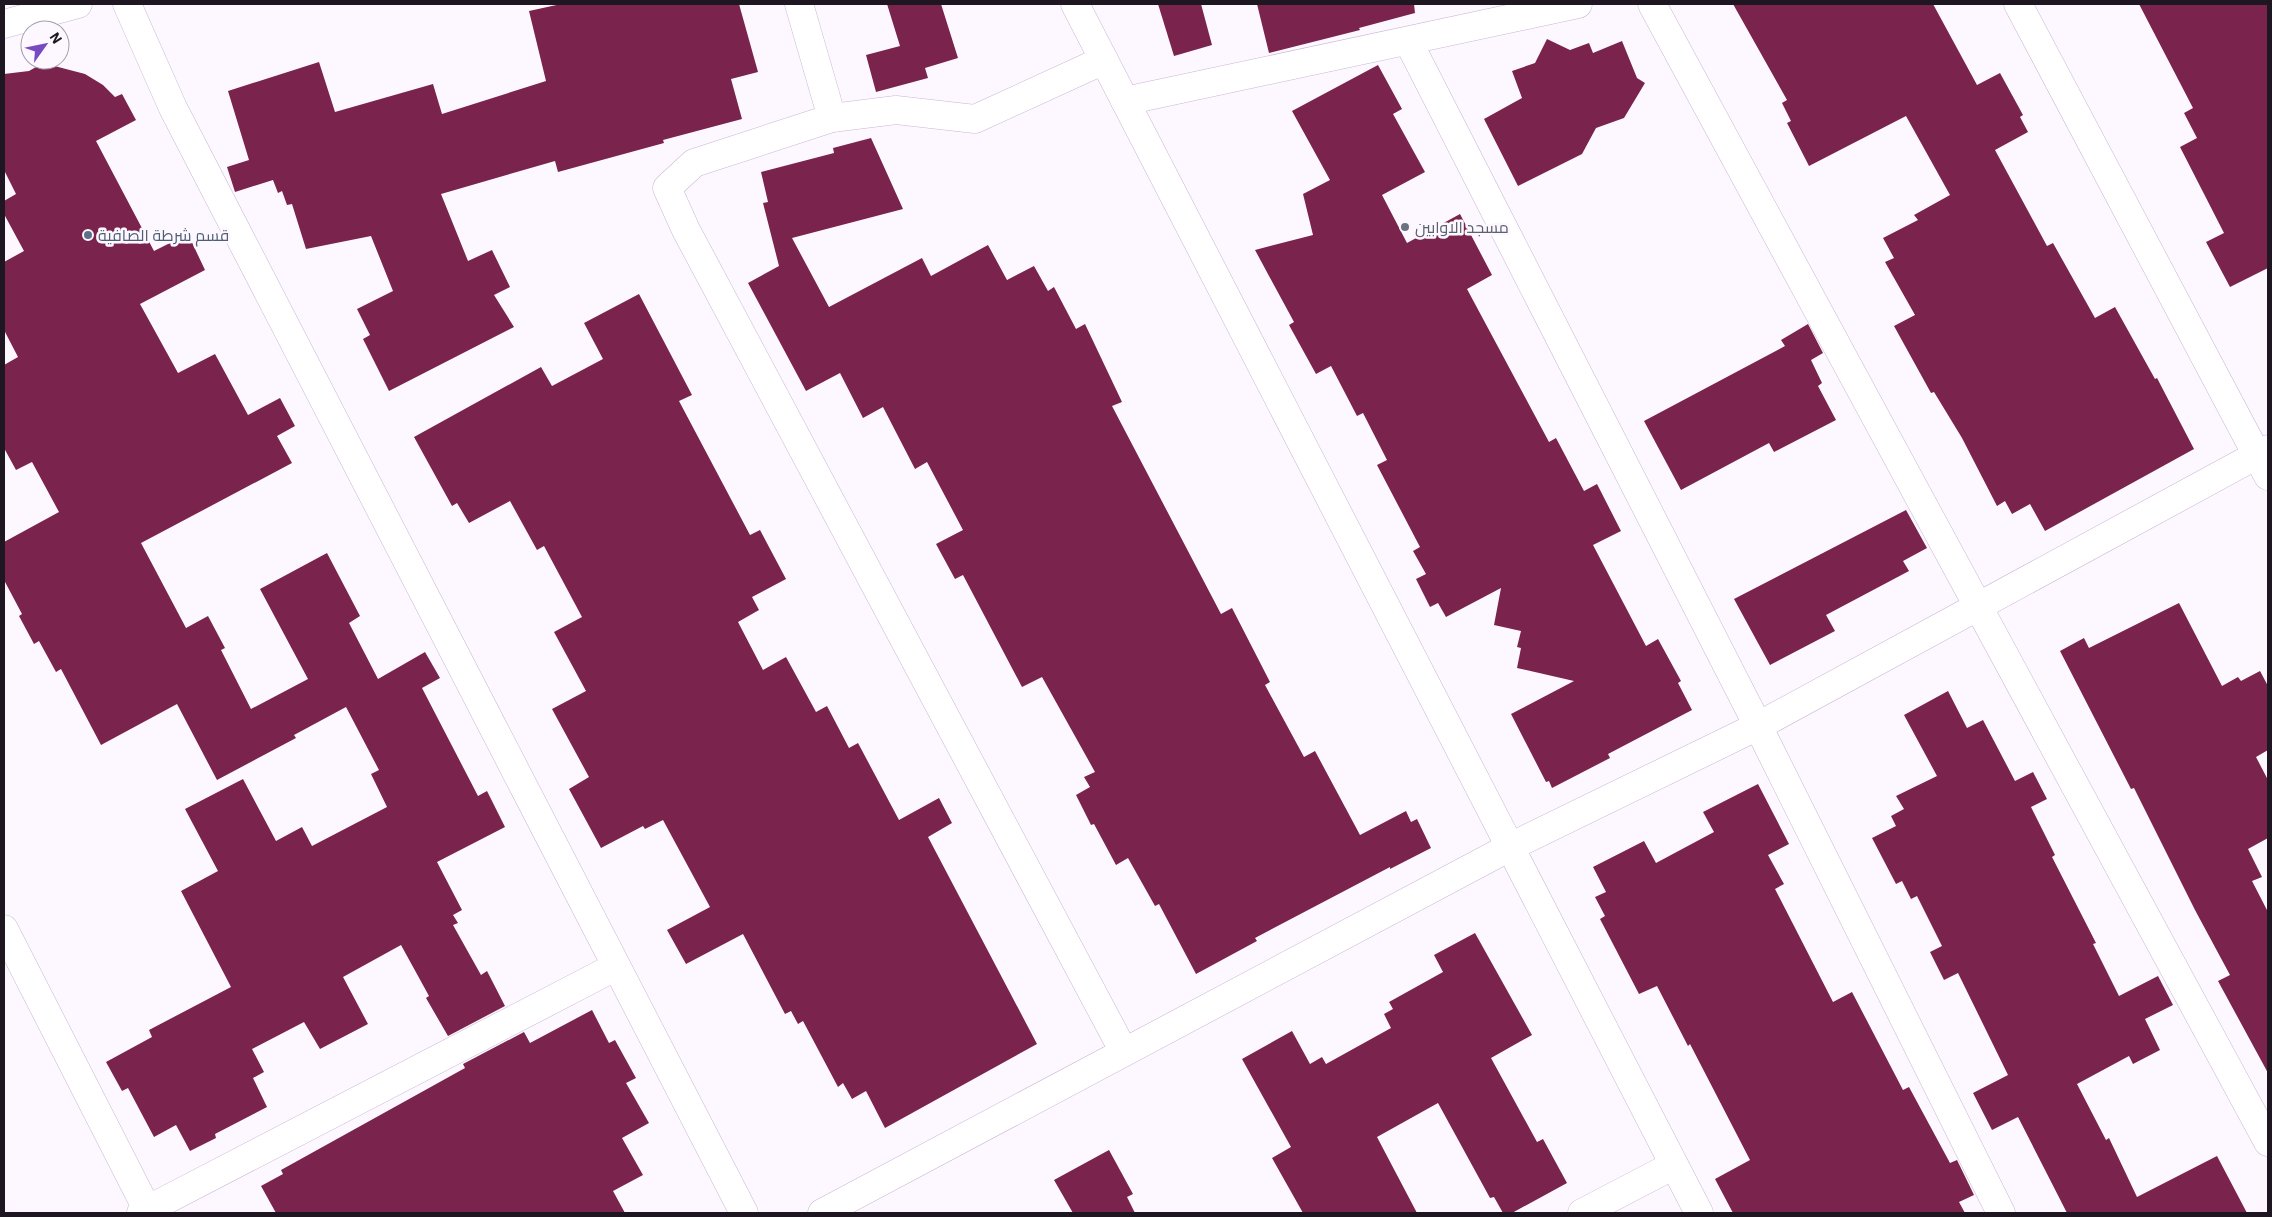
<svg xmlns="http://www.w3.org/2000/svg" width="2272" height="1217" viewBox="0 0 2272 1217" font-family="'IBM Plex Sans',Cairo,sans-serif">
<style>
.building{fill:#7a234c}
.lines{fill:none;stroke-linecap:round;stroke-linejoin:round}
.street-casing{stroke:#cbb5d3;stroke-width:29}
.highway-casing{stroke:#cbb5d3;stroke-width:29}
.street{stroke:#fff;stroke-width:28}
.highway{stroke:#fff;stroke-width:28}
.worship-dot{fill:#6b7280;stroke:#fdf8ff;stroke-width:2}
.service-dot{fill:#5c6f8a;stroke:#fdf8ff;stroke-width:2}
.labels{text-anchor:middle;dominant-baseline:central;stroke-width:5;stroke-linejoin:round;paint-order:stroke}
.worship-label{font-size:16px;fill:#5b616d;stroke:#fdf8ff;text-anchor:start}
.service-label{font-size:16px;fill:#4e5e75;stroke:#fdf8ff;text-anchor:start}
</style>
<rect width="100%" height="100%" fill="#fdf8ff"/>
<!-- building -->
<g class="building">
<polygon points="561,4 739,4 758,72 731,79 742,119 663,140 664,143 558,172 555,161 441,194 468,261 492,250 510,287 494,295 514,327 389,391 363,339 370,335 357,309 393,291 371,236 306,249 292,204 287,205 282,191 278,193 273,180 235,192 227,167 249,160 228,91 319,62 335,112 433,84 442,114 546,81 529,11"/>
<polygon points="887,4 941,4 958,58 925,68 928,78 876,92 866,55 900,46"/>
<polygon points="1158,4 1201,4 1212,45 1174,56"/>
<polygon points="1257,4 1414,4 1415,13 1359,28 1360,30 1269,53"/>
<polygon points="1733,4 1933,4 1977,85 2000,73 2023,115 2020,117 2028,132 1995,150 2047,246 2053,243 2095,318 2115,307 2155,379 2157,378 2194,449 2045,531 2030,504 2012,514 2005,501 1997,506 1962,438 1934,392 1931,393 1894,326 1915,315 1885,262 1894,258 1883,238 1918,220 1914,215 1950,195 1906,116 1809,166 1787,123 1791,121 1782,103 1787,100"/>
<polygon points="2139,4 2268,4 2268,268 2230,287 2206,242 2224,233 2180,147 2197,138 2184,113 2193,108"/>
<polygon points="1547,39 1570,50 1589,43 1593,53 1622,41 1637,78 1645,83 1624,118 1596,128 1582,154 1518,186 1484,119 1522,98 1512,71 1535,63"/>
<polygon points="43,63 85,74 103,85 115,97 122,94 136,120 96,141 154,251 188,234 205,270 140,304 178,373 215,354 248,415 280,398 295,426 277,436 292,463 141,543 186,628 208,616 225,648 221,650 251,709 308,679 260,589 327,553 360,616 349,623 378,679 425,652 440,678 422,688 478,796 487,791 505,827 437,862 462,910 453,915 458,923 453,925 481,975 487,971 505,1006 448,1036 426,998 429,996 401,945 343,977 368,1024 320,1049 304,1022 252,1049 264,1072 253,1078 267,1107 215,1134 216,1138 190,1151 176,1125 154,1137 128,1088 122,1091 106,1062 152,1037 149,1030 231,987 181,891 218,871 185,809 243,779 276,841 302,827 312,846 387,807 371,774 379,770 346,707 294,735 296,738 217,780 177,704 101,745 61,669 56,672 39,641 34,644 19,616 22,614 4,580 4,542 59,512 32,462 16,470 4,448 4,365 18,357 4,330 4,262 24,251 4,214 4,201 16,194 4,170 4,74 29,71"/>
<polygon points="1378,65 1402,109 1393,114 1425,172 1382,195 1407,243 1460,214 1492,275 1467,289 1549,442 1556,438 1584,491 1597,484 1621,531 1593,545 1646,646 1658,639 1681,681 1678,683 1692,710 1608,754 1610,758 1552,788 1549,781 1546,782 1511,714 1574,681 1517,668 1521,648 1517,647 1521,631 1494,625 1501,588 1446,617 1438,603 1430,607 1416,579 1426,574 1413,551 1420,547 1377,465 1387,460 1363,413 1357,416 1331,366 1316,374 1289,325 1294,322 1255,250 1313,235 1303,194 1330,180 1292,111"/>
<polygon points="871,138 903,209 792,238 829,307 922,258 931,276 988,245 1007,280 1034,266 1048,291 1054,287 1076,329 1085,324 1122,402 1112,406 1221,614 1232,608 1270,682 1265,685 1304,757 1315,751 1360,835 1406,811 1411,822 1417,819 1431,848 1390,869 1390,867 1255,938 1257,941 1196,974 1159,904 1155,906 1128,858 1116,865 1094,824 1091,825 1076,795 1090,787 1084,777 1095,772 1042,677 1022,687 963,575 955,579 936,544 963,530 927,462 915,469 883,407 863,418 840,373 806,391 748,283 779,266 763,203 768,202 761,172 834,153 833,148"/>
<polygon points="639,294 692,395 679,401 750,535 760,530 786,579 752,597 759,610 738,622 763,670 786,657 816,712 827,706 849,748 858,743 899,820 939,798 952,823 928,837 1037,1044 885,1128 866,1091 852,1099 843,1083 838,1087 803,1021 798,1024 791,1011 785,1014 743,934 686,964 667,930 710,907 663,820 645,829 643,826 601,848 569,789 589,777 552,709 586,691 554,632 582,617 544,546 537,550 510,501 469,523 457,503 452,506 414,437 541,367 552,386 603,359 584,323"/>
<polygon points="1808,324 1823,353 1811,360 1822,383 1818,386 1836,420 1774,452 1769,443 1681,490 1644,421 1785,346 1781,340"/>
<polygon points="1906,510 1927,548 1903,561 1909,571 1826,615 1835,631 1770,665 1734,599"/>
<polygon points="2179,603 2222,686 2238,677 2241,681 2260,671 2268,686 2268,750 2256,757 2268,780 2268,838 2248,849 2262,877 2252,881 2268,912 2268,1073 2218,981 2230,975 2195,910 2134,788 2131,789 2060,651 2084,638 2089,648"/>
<polygon points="1948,691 1967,728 1983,720 2015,781 2033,772 2047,799 2031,807 2055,855 2052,857 2096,943 2093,944 2119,996 2158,976 2173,1005 2145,1019 2160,1050 2133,1064 2129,1056 2077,1084 2106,1140 2109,1138 2137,1197 2217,1156 2247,1213 2067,1213 2018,1117 1992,1130 1973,1093 2008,1075 1958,973 1944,980 1930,952 1942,946 1917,896 1911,899 1902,881 1896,884 1872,838 1896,826 1891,816 1904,809 1896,796 1937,776 1904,715"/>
<polygon points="1758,784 1789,844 1768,855 1784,884 1775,889 1833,1002 1852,992 1903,1090 1909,1087 1950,1163 1957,1160 1974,1195 1959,1202 1965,1213 1733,1213 1715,1179 1750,1160 1690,1044 1688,1046 1657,986 1639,994 1600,919 1605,916 1595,897 1606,892 1593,867 1644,841 1656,863 1714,832 1703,812"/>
<polygon points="1475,933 1532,1035 1491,1058 1537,1142 1543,1139 1567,1183 1512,1213 1503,1213 1494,1197 1490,1198 1438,1103 1377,1137 1417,1213 1303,1213 1272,1158 1291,1147 1242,1059 1292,1031 1310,1064 1322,1057 1326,1064 1391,1028 1384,1014 1393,1009 1389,1002 1443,972 1434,955"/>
<polygon points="592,1010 609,1043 615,1040 636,1078 626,1083 649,1123 622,1138 643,1175 613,1191 625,1213 276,1213 261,1186 283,1174 281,1170 465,1068 463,1064 524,1032 530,1043"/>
<polygon points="1109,1150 1133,1194 1127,1197 1135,1213 1073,1213 1054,1180"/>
</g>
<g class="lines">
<defs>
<g id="street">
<polyline points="127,4 173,108 744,1213"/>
<polyline points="799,4 832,118"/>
<polyline points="1075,4 1699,1213"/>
<polyline points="1652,4 2268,1142"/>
<polyline points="2018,4 2268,476"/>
<polyline points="1408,41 1758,726 2001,1213"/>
<polyline points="1104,60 975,119 896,110 832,118 694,163 667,188 686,230 1124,1052"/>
<polyline points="1125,101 1578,4"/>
<polyline points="4,929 149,1213"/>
<polyline points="141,1213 615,967"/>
<polyline points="822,1213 1510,847 1758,726 2268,449"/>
<polyline points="1582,1213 1674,1165"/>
</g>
<polyline id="highway" points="4,24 78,4"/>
</defs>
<!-- street casing -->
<use href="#street" class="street-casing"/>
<!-- highway casing -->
<use href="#highway" class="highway-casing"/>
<!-- street -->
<use href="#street" class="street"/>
<!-- highway -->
<use href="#highway" class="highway"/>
</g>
<!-- markers -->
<circle class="worship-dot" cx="1405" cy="227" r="5"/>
<circle class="service-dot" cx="88" cy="235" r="5"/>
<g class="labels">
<!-- worship labels -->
<g class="worship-label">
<text x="1415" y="227">مسجد الاوابين</text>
</g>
<!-- service labels -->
<g class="service-label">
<text x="98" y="235">قسم شرطة الصافية</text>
</g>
</g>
<!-- border -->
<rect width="2272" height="1217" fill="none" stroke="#1e1721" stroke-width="10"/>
<!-- north arrow -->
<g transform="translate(45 45) rotate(57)"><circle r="24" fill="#fdf8ff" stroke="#a49ea6"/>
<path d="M0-4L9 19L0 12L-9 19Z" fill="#784ac2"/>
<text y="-8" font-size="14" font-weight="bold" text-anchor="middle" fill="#1e1721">N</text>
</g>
</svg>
